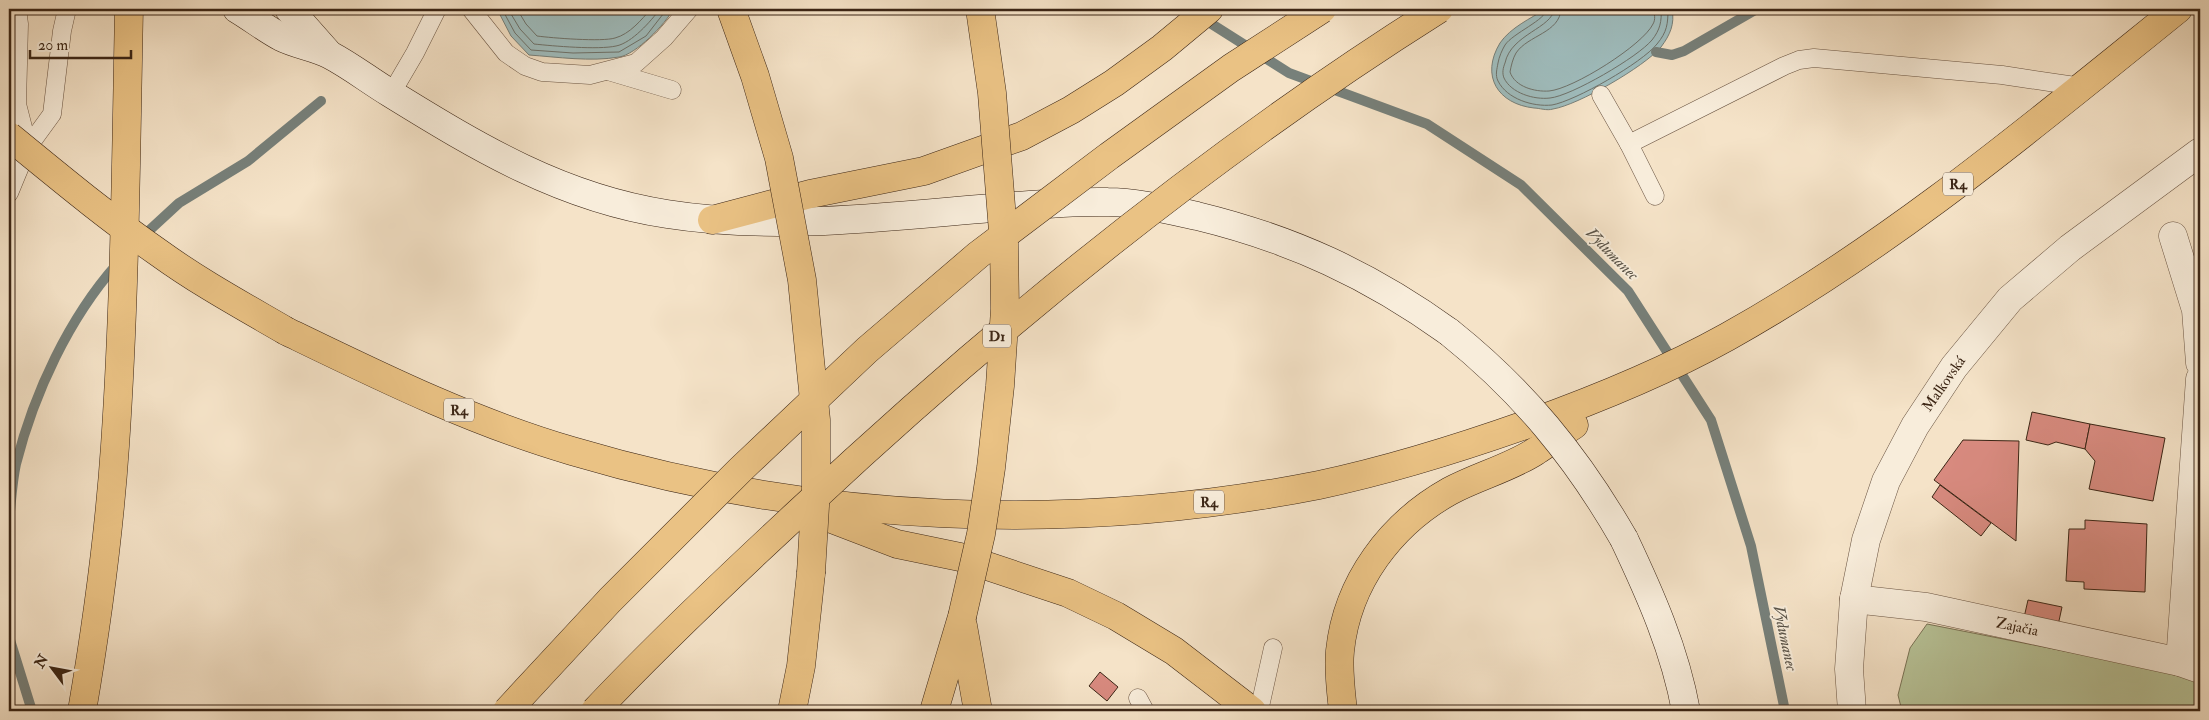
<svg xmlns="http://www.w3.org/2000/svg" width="2209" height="720" viewBox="0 0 2209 720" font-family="'IM FELL Double Pica',serif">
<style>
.green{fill:#b8c499;stroke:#7a7457}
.water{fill:#9fbdbe;stroke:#77807a}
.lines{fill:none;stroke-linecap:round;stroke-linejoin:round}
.shore{stroke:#6d716a;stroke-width:1}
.stream{stroke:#77807a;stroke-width:10}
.building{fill:#d88a7f;stroke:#3b2515}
.lane-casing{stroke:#6a5442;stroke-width:19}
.street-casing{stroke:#6a5442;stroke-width:29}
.secondary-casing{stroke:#3b2515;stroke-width:29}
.highway-casing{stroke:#3b2515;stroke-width:29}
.lane{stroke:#f8eddb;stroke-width:18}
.street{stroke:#f8eddb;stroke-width:28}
.secondary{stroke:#f8eddb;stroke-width:28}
.highway{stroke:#eac284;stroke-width:28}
.secondary-bridge-casing{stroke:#3b2515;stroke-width:29;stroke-linecap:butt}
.highway-bridge-casing{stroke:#3b2515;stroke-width:29;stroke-linecap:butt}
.secondary-bridge{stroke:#f8eddb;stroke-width:28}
.highway-bridge{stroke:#eac284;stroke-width:28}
.labels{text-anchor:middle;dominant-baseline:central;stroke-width:4;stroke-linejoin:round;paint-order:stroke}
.shield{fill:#f8eddb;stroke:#746150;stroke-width:1}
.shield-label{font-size:14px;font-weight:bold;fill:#3b2515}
.street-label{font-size:15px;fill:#3b2515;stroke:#f8eddb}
.water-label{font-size:16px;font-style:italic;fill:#595348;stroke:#f8eddb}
</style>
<rect width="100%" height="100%" fill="#f5e3c8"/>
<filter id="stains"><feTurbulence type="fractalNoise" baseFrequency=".004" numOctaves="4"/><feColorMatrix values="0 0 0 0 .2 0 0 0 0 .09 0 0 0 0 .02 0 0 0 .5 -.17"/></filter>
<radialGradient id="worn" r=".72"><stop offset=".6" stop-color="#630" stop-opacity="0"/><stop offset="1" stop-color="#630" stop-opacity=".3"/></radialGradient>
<!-- green -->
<polygon class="green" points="1927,624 2181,674 2200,676 2200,711 1902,711 1898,695 1910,648"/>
<!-- water -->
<g class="water">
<path d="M 497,9 L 673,9 C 666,24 635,55 619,57 C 591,62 557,57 529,55 L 511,36 Z"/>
<path d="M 1546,9 L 1672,9 C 1675,24 1670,35 1661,47 C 1644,67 1578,105 1553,109 C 1547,111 1539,108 1534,108 C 1498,104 1480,76 1500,43 C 1510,28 1531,18 1546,9 Z"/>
</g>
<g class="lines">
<!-- shore -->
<g class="shore">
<polyline points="502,9 515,33 531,50 573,53 619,52 646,36 667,9"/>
<path d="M 508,9 L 520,29 L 534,44 C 553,46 598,50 616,46 C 632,43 651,21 660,9"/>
<path d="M 517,9 L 526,24 L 537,36 C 552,38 602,42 615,38 C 630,34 641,20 651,9"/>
<path d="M 1547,9 C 1546,20 1513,33 1505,45 C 1502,50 1499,57 1498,63 C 1497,69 1495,75 1498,81 C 1507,99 1533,107 1552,105 C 1575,101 1642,63 1657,44 C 1667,32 1668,24 1668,9"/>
<path d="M 1554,9 C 1553,28 1511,34 1505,63 C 1503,68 1502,73 1504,78 C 1511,93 1534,100 1550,98 C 1571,96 1638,57 1652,40 C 1660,30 1662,21 1661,9"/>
<path d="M 1561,9 C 1560,33 1528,35 1516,53 C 1513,58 1511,66 1510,72 C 1515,87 1535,92 1549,91 C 1573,89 1643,45 1653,24 C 1656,19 1654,14 1654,9"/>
</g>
<!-- stream -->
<g class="stream">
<polyline points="1188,9 1289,73 1427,124 1521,185 1628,291 1711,420 1751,546 1785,711"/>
<polyline points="381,10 382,9"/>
<polyline points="1656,52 1672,55 1684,51 1757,9"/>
<polyline points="141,238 179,203 248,161 321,101"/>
<path d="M 9,521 C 11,503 12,482 16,464 C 34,393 69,318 117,264"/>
<polyline points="9,616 10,640 32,711"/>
</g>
</g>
<!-- building -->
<g class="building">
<polygon points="2032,412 2090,424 2085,449 2056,442 2048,445 2026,440"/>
<polygon points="2090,424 2165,438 2153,501 2089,489 2095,461 2085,449"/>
<polygon points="1963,440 2019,441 2016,541 1934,480"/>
<polygon points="1940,485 1991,523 1981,536 1932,497"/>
<polygon points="2085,520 2147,524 2145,592 2084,589 2084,582 2066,581 2069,529 2085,529"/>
<polygon points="2028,600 2062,607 2057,630 2023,622"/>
<polygon points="1100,672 1118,687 1107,701 1089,686"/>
</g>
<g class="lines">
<defs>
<g id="lane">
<polyline points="17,9 19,24 17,104 28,147"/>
<polyline points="471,9 506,53 525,66 542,72 590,75 636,63 664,38 689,9"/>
<polyline points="608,71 672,90"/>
<polyline points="391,94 415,53 437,9"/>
<polyline points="1601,95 1629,144 1655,196"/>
<polyline points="1629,144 1784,66 1799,60 1814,58 2002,75 2082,87"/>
<polyline points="9,193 28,147 52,114 62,31 67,9"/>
<polyline points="1138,698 1145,711"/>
<polyline points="1259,711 1273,648"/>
</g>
<g id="street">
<polyline points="2173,236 2196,310 2200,363"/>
<polyline points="1854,599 1926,607 2180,662 2200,669"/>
<polyline points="2180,662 2200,379"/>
<polyline points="1852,711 1849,669 1854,599 1866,540 1886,481 1915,426 1954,367 2010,299 2070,248 2200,152"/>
</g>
<g id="secondary">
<path d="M 237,9 C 252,18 266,29 281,37 C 297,45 315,47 330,55 C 351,66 370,81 390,93 C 479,148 562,198 667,214 C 774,231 884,217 991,208 C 1030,205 1069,201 1108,202 C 1137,202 1169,210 1197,216 C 1292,239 1370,275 1449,332"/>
<polyline points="289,9 328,53"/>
<path d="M 1624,539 C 1650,594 1675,650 1686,711"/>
</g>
<g id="highway">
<polyline points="712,220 810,194 924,171 1022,136 1071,110 1114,83 1162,48 1209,9"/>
<path d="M 286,331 C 379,376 472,422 572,451 C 814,523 1071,534 1319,485 C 1390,470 1460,448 1528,424 C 1595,400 1664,372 1727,337 C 1890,246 2033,126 2178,9"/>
<polyline points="816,513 897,544 960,557 1068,593 1116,616 1174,651 1252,711"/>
<polyline points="963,626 978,711"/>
<polyline points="792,711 801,666 811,573"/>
<polyline points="934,711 962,617"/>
<path d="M 1343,711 C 1341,691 1338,671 1340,651 C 1347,582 1391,524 1450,491 C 1478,476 1510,468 1536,451 C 1549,443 1561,433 1574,425"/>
</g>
</defs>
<!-- lane casing -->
<use href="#lane" class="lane-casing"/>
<!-- street casing -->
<use href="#street" class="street-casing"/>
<!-- secondary casing -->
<use href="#secondary" class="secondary-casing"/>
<!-- highway casing -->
<use href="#highway" class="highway-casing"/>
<!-- lane -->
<use href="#lane" class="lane"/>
<!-- street -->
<use href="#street" class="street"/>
<!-- secondary -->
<use href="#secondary" class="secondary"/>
<!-- highway -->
<use href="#highway" class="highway"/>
<defs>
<path id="secondary-bridge" d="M 1449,332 C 1523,391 1577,457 1624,539"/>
<g id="highway-bridge">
<polyline points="731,9 755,76 779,158 802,280 816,420 816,489 811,573"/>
<path d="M 9,136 C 58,176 107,217 159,253 C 199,282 243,306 286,331"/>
<polyline points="962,617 981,534 991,468 1000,386 1005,309 1004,244 992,93 980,9"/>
<path d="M 82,711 C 97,623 109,535 115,446 C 125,300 126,154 129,9"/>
<polyline points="507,711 610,600 740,470 867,350 978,255 1109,156 1231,68 1322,9"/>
<path d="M 595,711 C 659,643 728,578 797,514 C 995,328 1209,154 1439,9"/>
</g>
</defs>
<!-- secondary-bridge casing -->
<use href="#secondary-bridge" class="secondary-bridge-casing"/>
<!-- highway-bridge casing -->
<use href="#highway-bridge" class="highway-bridge-casing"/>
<!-- secondary-bridge -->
<use href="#secondary-bridge" class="secondary-bridge"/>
<!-- highway-bridge -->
<use href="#highway-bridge" class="highway-bridge"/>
</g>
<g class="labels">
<!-- shield labels -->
<g class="shield">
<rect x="1943" y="172.5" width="30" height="23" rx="4"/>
<rect x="983" y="324.5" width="28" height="23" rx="4"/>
<rect x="444" y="398.5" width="30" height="23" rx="4"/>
<rect x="1194" y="490.5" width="30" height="23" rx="4"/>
</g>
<g class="shield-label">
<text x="1958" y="184">R4</text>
<text x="997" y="336">D1</text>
<text x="459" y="410">R4</text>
<text x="1209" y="502">R4</text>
</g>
<!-- street labels -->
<g class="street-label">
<text transform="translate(1944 384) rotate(-55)">Malkovská</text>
<text transform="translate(2017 627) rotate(12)">Zajačia</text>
</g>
<!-- water labels -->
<g class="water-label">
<text transform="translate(1612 254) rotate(45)">Vydumanec</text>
<text transform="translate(1785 638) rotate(78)">Vydumanec</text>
</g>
</g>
<!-- margin -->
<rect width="2209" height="720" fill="none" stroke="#f5e3c8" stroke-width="30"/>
<rect x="10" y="10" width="2189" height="700" fill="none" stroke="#3b2515" stroke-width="2.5"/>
<rect x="15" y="15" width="2179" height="690" fill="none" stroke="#3b2515"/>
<!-- north arrow -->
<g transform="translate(52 668) rotate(302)" stroke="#f8eddb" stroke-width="4" paint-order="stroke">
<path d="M0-4L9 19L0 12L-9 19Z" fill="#3b2515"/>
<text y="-8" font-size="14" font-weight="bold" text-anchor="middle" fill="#3b2515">N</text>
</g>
<!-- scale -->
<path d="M30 50v8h101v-8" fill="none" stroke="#3b2515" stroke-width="2.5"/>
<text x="38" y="50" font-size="15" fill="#3b2515" stroke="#f8eddb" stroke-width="4" paint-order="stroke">20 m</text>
<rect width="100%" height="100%" filter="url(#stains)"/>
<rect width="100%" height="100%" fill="url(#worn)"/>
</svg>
